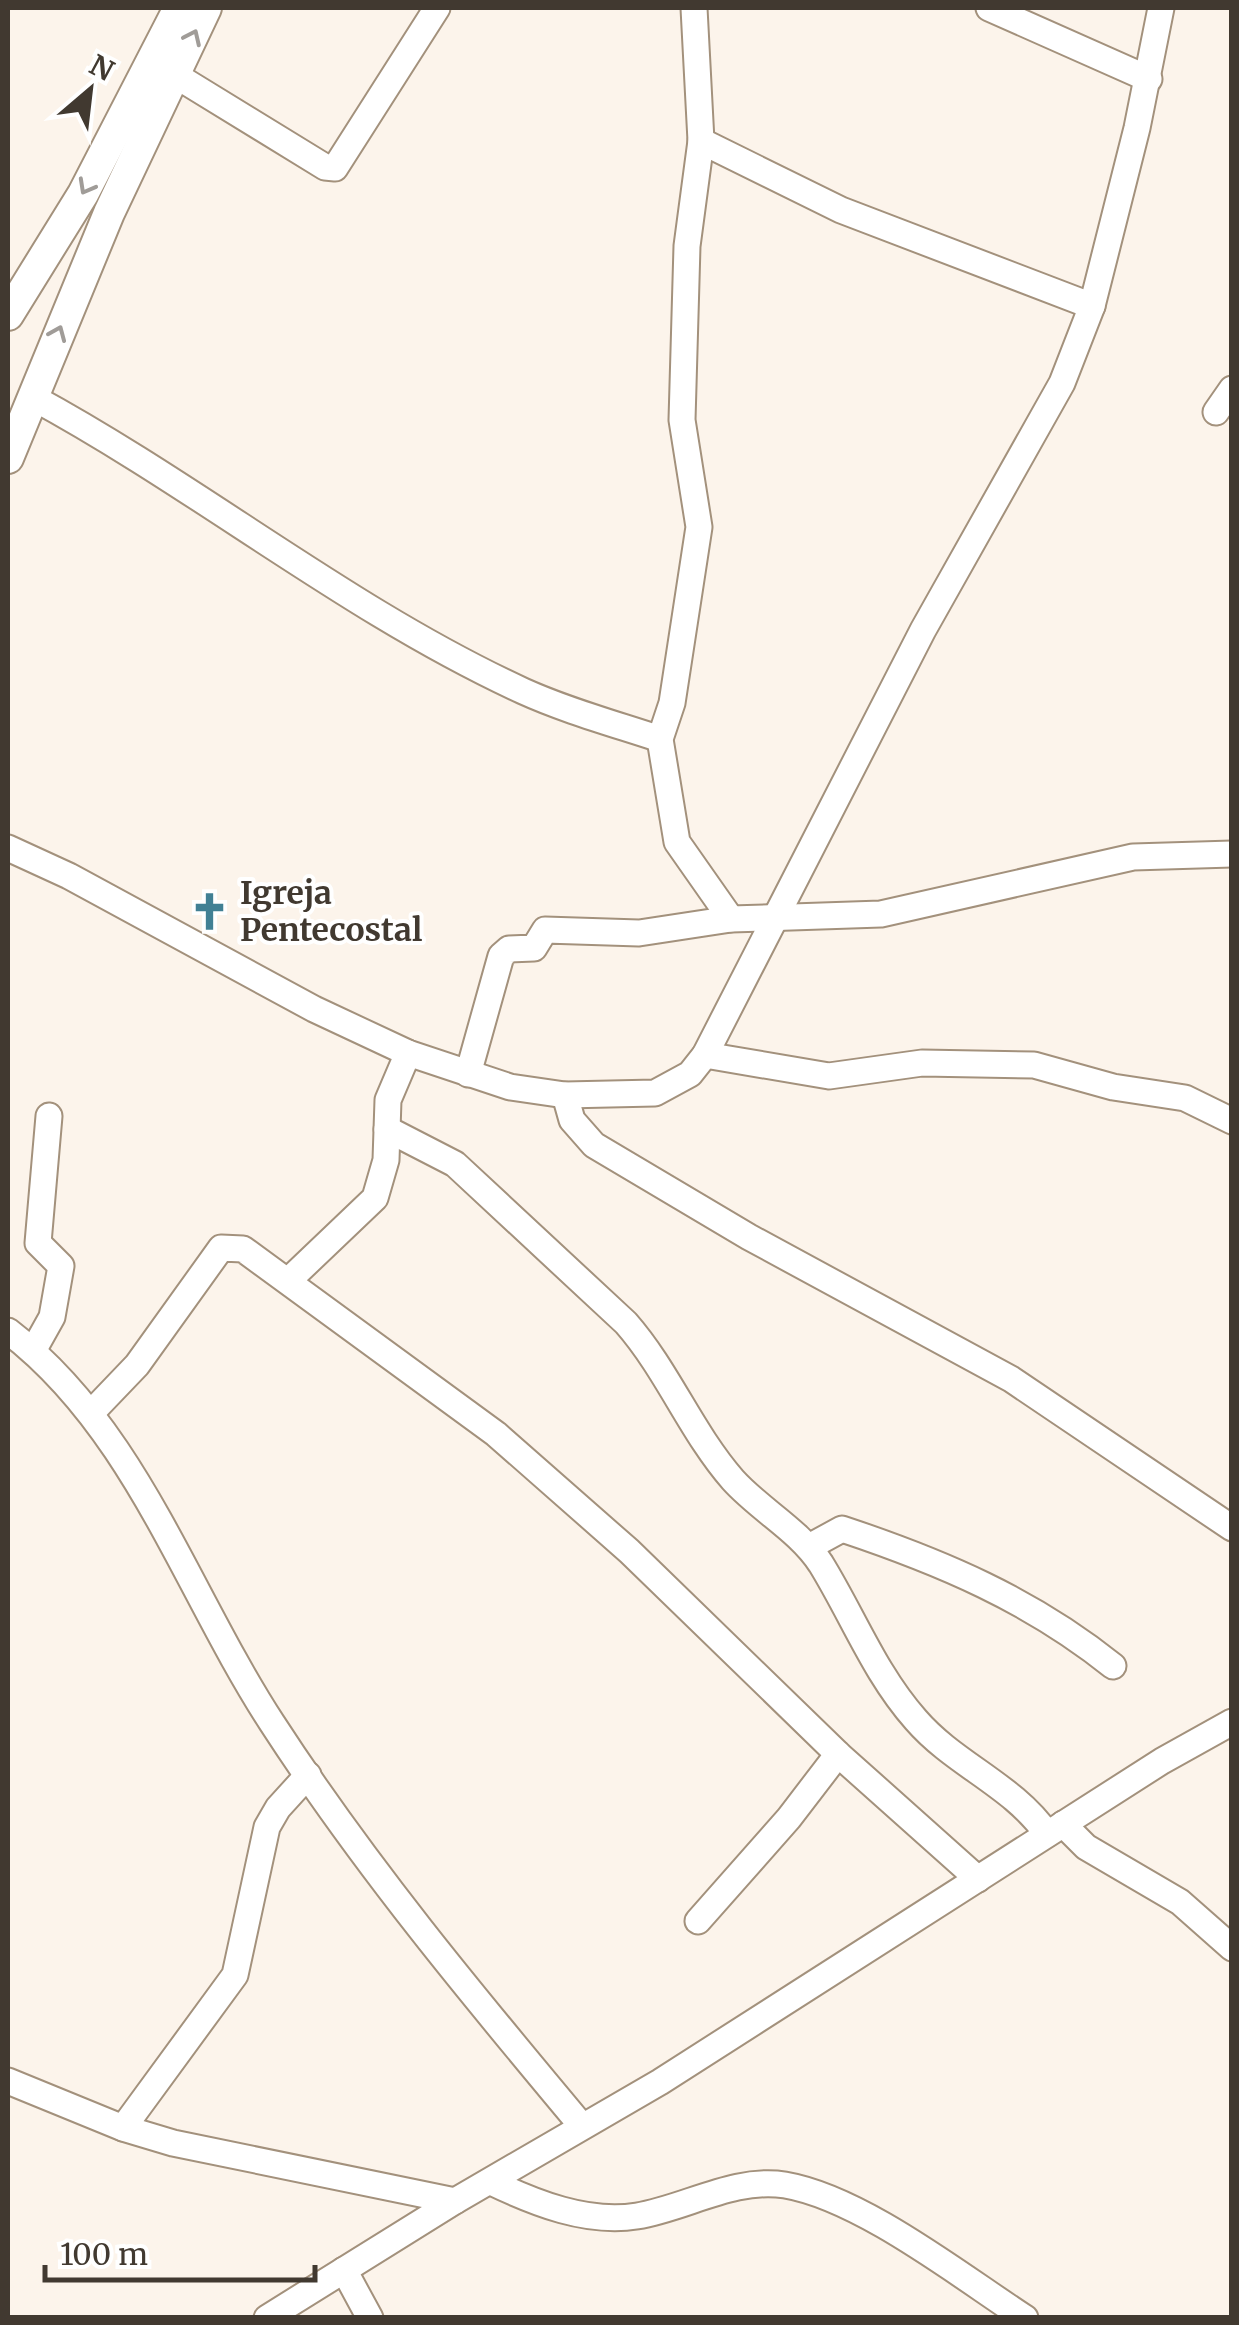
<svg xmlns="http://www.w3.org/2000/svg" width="1239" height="2325" viewBox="0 0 1239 2325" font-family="Merriweather,serif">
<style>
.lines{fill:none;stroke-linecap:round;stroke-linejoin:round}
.minor-casing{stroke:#a3917c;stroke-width:29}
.major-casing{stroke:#a3917c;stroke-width:34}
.minor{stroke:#fff;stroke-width:25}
.major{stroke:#fff;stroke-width:30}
.oneway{stroke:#a09c98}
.labels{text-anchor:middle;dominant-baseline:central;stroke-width:8;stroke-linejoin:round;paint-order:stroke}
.poi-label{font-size:32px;font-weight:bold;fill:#413930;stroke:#fff;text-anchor:start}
</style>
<rect width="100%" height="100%" fill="#fcf4eb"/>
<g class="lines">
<defs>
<g id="minor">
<polyline points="694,8 701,141 687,246 682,420 699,527 672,703 660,739 677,842 731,919"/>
<polyline points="989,8 1149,79"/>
<polyline points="175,75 325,167 335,168 437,8"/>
<polyline points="701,141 841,210 1092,306"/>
<path d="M 32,397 C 200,488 349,611 523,691 C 567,711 615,724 660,739"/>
<polyline points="1216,412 1232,389"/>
<polyline points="8,848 69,876 314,1009 408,1053 510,1087 565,1095 655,1093 690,1074 705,1055 923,630 1062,383 1092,306 1137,128 1161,8"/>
<polyline points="705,1055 829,1076 922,1063 1034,1065 1113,1087 1185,1098 1232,1121"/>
<polyline points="468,1074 501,956 509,949 534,948 545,930 639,933 731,919 881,914 1133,857 1232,854"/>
<polyline points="565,1095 572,1120 594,1145 749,1237 1011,1379 1232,1528"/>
<path d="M 387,1129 L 455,1164 L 626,1323 C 668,1371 691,1432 733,1480 C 760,1510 799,1530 821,1564 C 853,1616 875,1674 916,1720 C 955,1765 1013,1785 1047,1834"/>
<polyline points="289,1280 375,1198 386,1160 388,1100 408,1053"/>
<path d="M 8,1331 C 136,1429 186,1591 272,1723 C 364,1865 473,1996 581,2125"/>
<polyline points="33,1351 52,1317 61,1266 38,1243 49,1116"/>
<polyline points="92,1412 137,1365 221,1248 243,1249 496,1434 629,1551 838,1754 978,1879"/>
<path d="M 809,1547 L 842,1529 C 941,1562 1031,1600 1113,1666"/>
<polyline points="1063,1824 1086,1847 1180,1902 1232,1948"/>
<polyline points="698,1921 789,1818 838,1754"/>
<polyline points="8,2081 123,2128 173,2143 455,2201"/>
<polyline points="123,2128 235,1975 267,1827 278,1808 308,1775"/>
<path d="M 491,2182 C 535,2203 587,2224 637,2216 C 686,2208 734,2177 785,2185 C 861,2198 959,2275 1025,2318"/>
<polyline points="344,2270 370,2318"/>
<polyline points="267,2318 455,2201 660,2082 1162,1761 1232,1722"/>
</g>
<g id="major">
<polyline points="8,315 83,194 179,8"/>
<polyline points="8,458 109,213 206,8"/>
</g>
</defs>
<!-- minor casing -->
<use href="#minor" class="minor-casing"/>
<!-- major casing -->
<use href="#major" class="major-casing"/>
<!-- minor -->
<use href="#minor" class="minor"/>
<!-- major -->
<use href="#major" class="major"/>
</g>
<!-- one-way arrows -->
<defs><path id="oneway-chevron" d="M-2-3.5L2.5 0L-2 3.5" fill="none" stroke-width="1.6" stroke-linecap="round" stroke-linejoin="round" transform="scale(2.5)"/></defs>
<g class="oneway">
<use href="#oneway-chevron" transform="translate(193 37) rotate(-65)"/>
<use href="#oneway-chevron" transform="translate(86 187) rotate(119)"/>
<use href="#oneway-chevron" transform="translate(58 333) rotate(-67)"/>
</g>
<!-- icons -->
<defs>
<symbol id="church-bare" viewBox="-9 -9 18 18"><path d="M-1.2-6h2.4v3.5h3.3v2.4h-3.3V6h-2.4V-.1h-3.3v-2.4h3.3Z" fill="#418094" stroke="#fff" stroke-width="2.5" paint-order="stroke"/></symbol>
</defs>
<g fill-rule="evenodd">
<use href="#church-bare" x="182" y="884" width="55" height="55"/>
</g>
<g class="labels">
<!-- poi labels -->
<g class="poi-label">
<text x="240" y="893">Igreja<tspan x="240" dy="37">Pentecostal</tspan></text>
</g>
</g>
<!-- border -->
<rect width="1239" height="2325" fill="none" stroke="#413930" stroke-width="20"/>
<!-- north arrow -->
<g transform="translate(90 90) rotate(28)" stroke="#ffffff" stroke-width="8" paint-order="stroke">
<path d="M0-8L18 38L0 25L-18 38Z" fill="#413930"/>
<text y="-15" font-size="28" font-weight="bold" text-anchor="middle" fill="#413930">N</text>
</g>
<!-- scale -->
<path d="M45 2265v15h270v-15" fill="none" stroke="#413930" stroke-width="5"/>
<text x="60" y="2265" font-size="30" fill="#413930" stroke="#ffffff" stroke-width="8" paint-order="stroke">100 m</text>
</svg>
